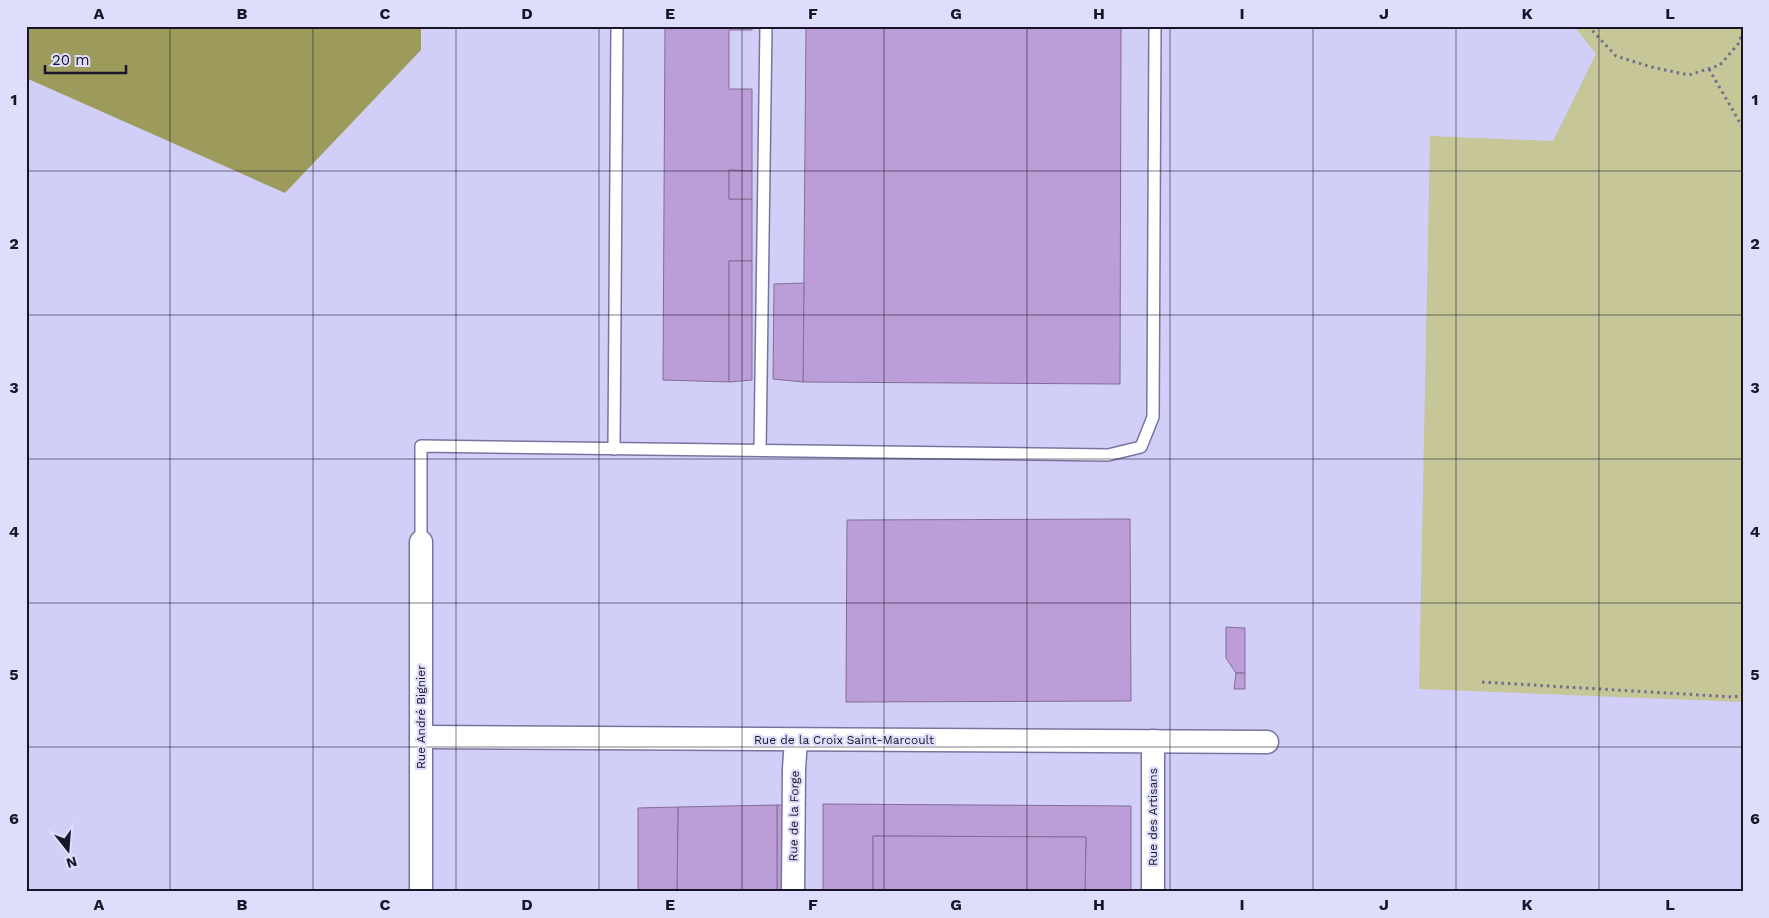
<svg xmlns="http://www.w3.org/2000/svg" width="1769" height="918" viewBox="0 0 1769 918" font-family="'Work Sans',sans-serif">
<style>
.green{fill:#c6c699}
.forest{fill:#9c9b5c}
.building{fill:#bb9ed7;stroke:#836c98}
.lines{fill:none;stroke-linecap:round;stroke-linejoin:round}
.lane-casing{stroke:#7874a2;stroke-width:14}
.street-casing{stroke:#7874a2;stroke-width:25}
.path{stroke:#716f8c;stroke-width:3;stroke-dasharray:2.5 4;stroke-linecap:butt}
.lane{stroke:#fff;stroke-width:11}
.street{stroke:#fff;stroke-width:22}
.grid{fill:none;stroke:#171527;stroke-width:1;stroke-opacity:0.55}
.labels{text-anchor:middle;dominant-baseline:central;stroke-width:4.5;stroke-linejoin:round;paint-order:stroke}
.street-label{font-size:12px;fill:#171527;stroke:#dfddfc}
.neatline{fill:none;stroke:#171527;stroke-width:2}
.grid-label{font-size:16px;text-anchor:middle;font-weight:bold;fill:#171527}
</style>
<rect width="100%" height="100%" fill="#d1cff7"/>
<!-- green -->
<polygon class="green" points="1574,26 1743,26 1743,702 1419,689 1430,136 1553,141 1596,54"/>
<!-- forest -->
<polygon class="forest" points="26,26 421,26 421,50 285,193 26,78"/>
<!-- building -->
<g class="building">
<polygon points="665,26 752,26 752,30 729,30 729,89 752,89 752,171 729,170 729,199 752,199 752,261 729,261 729,382 663,380"/>
<polygon points="806,26 1121,26 1120,384 803,382"/>
<polygon points="729,170 752,171 752,199 729,199"/>
<polygon points="729,261 752,261 752,380 729,382"/>
<polygon points="804,283 803,382 773,379 774,284"/>
<polygon points="1130,519 1131,701 846,702 847,520"/>
<polygon points="1226,627 1245,628 1245,673 1236,673 1226,658"/>
<polygon points="1236,673 1245,673 1245,689 1234,689"/>
<polygon points="823,804 1131,806 1131,892 1085,892 1086,837 873,836 873,892 823,892"/>
<rect x="777" y="805" width="10" height="87"/>
<polygon points="777,805 777,892 677,892 678,807"/>
<polygon points="678,807 677,892 638,892 638,808"/>
<polygon points="873,836 1086,837 1085,892 873,892"/>
</g>
<g class="lines">
<defs>
<g id="lane">
<polyline points="614,449 617,26"/>
<polyline points="760,450 766,26"/>
<polyline points="421,542 421,446 1108,455 1141,447 1153,417 1155,26"/>
</g>
<g id="street">
<polyline points="421,542 421,892"/>
<polyline points="421,737 1267,742"/>
<polyline points="1153,741 1153,892"/>
<polyline points="793,892 794,769 796,740"/>
</g>
</defs>
<!-- lane casing -->
<use href="#lane" class="lane-casing"/>
<!-- street casing -->
<use href="#street" class="street-casing"/>
<!-- path -->
<g class="path">
<polyline points="1588,26 1616,56 1651,67 1689,75 1720,65 1738,44 1743,33"/>
<polyline points="1709,69 1743,128"/>
<polyline points="1482,682 1734,697 1743,695"/>
</g>
<!-- lane -->
<use href="#lane" class="lane"/>
<!-- street -->
<use href="#street" class="street"/>
</g>
<!-- grid -->
<path class="grid" d="M 170,26 L 170,892M 313,26 L 313,892M 456,26 L 456,892M 599,26 L 599,892M 742,26 L 742,892M 884,26 L 884,892M 1027,26 L 1027,892M 1170,26 L 1170,892M 1313,26 L 1313,892M 1456,26 L 1456,892M 1599,26 L 1599,892M 26,171 L 1743,171M 26,315 L 1743,315M 26,459 L 1743,459M 26,603 L 1743,603M 26,747 L 1743,747"/>
<g class="labels">
<!-- street labels -->
<g class="street-label">
<text transform="translate(421 717) rotate(-90)">Rue André Bignier</text>
<text x="844" y="740">Rue de la Croix Saint-Marcoult</text>
<text transform="translate(794 816) rotate(-89)">Rue de la Forge</text>
<text transform="translate(1153 817) rotate(-90)">Rue des Artisans</text>
</g>
</g>
<!-- border -->
<rect width="1769" height="918" fill="none" stroke="#dfddfc" stroke-width="55"/>
<!-- north arrow -->
<g transform="translate(68 850) rotate(163)" stroke="#dfddfc" stroke-width="4" paint-order="stroke">
<path d="M0-4L9 19L0 12L-9 19Z" fill="#171527"/>
<text y="-8" font-size="14" font-weight="bold" text-anchor="middle" fill="#171527">N</text>
</g>
<!-- scale -->
<path d="M45 65v8h81v-8" fill="none" stroke="#171527" stroke-width="2.5"/>
<text x="52" y="65" font-size="15" fill="#171527" stroke="#dfddfc" stroke-width="4" paint-order="stroke">20 m</text>
<rect x="28" y="28" width="1714" height="862" class="neatline"/>
<g class="grid-label">
<text x="99" y="19">A</text>
<text x="242" y="19">B</text>
<text x="385" y="19">C</text>
<text x="527" y="19">D</text>
<text x="670" y="19">E</text>
<text x="813" y="19">F</text>
<text x="956" y="19">G</text>
<text x="1099" y="19">H</text>
<text x="1242" y="19">I</text>
<text x="1384" y="19">J</text>
<text x="1527" y="19">K</text>
<text x="1670" y="19">L</text>
<text x="14" y="105">1</text>
<text x="1755" y="105">1</text>
<text x="14" y="249">2</text>
<text x="1755" y="249">2</text>
<text x="14" y="393">3</text>
<text x="1755" y="393">3</text>
<text x="14" y="537">4</text>
<text x="1755" y="537">4</text>
<text x="14" y="680">5</text>
<text x="1755" y="680">5</text>
<text x="14" y="824">6</text>
<text x="1755" y="824">6</text>
<text x="99" y="910">A</text>
<text x="242" y="910">B</text>
<text x="385" y="910">C</text>
<text x="527" y="910">D</text>
<text x="670" y="910">E</text>
<text x="813" y="910">F</text>
<text x="956" y="910">G</text>
<text x="1099" y="910">H</text>
<text x="1242" y="910">I</text>
<text x="1384" y="910">J</text>
<text x="1527" y="910">K</text>
<text x="1670" y="910">L</text>
</g>
</svg>
